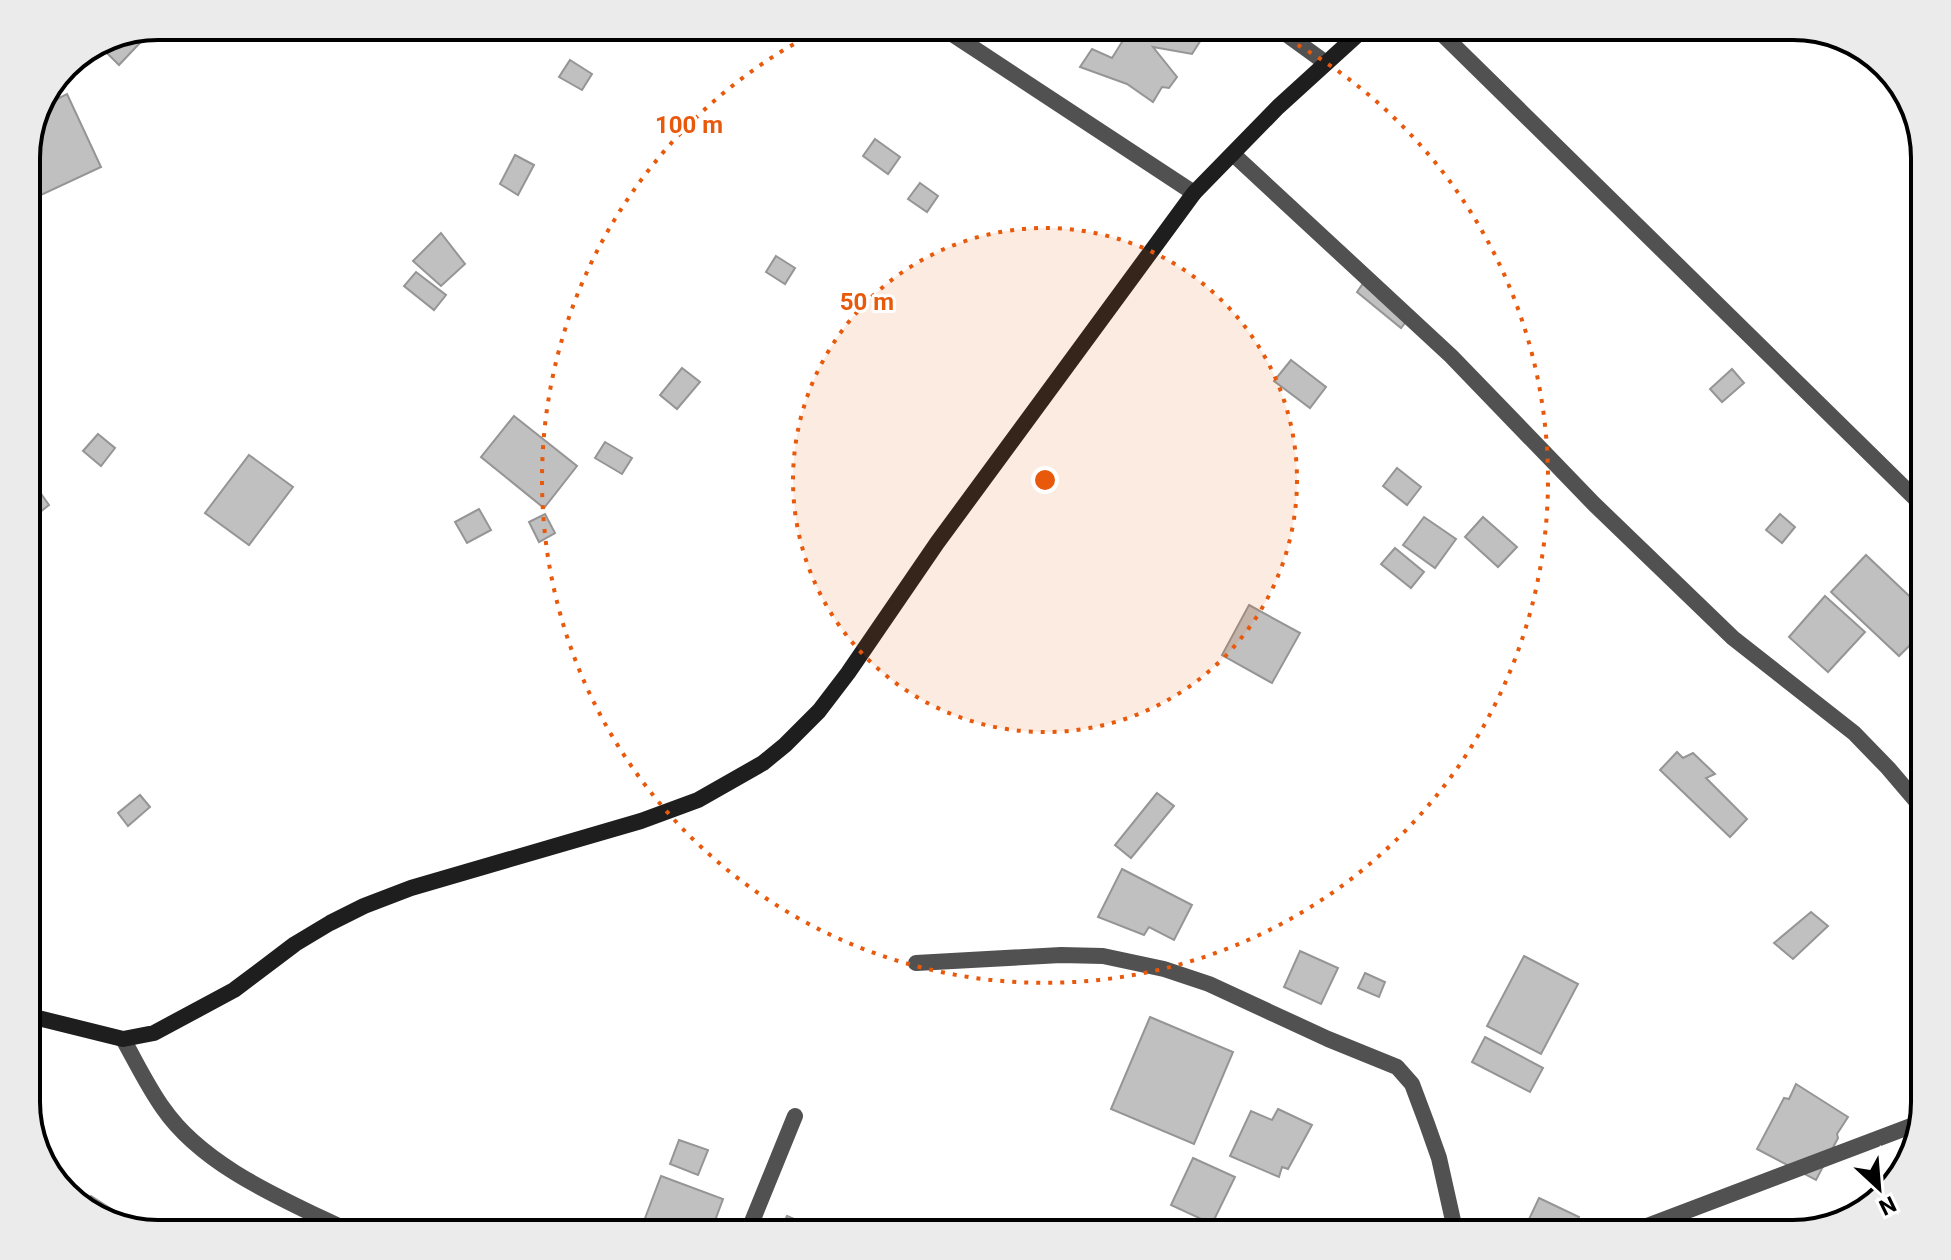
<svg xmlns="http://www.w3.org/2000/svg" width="1951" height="1260" viewBox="0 0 1951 1260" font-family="Roboto,sans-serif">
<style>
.building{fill:#c0c0c0;stroke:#959595;stroke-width:2}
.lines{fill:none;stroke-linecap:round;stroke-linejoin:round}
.street{stroke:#515151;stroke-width:16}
.secondary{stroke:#1e1e1e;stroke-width:16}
.ring{fill:none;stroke:#e8590c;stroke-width:4;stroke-dasharray:4 8}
.rim{fill:none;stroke:#000;stroke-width:4}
.centre{fill:#e8590c;stroke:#fff;stroke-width:4}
.ring-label{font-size:24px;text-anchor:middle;font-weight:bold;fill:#e8590c;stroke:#fff;stroke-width:6;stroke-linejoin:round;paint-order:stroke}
</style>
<rect width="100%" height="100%" fill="#fff"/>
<!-- building -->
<g class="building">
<polygon points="1132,26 1202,26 1196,35 1201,40 1192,54 1153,47 1177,77 1169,88 1162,87 1153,102 1127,84 1080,67 1092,49 1112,58"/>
<polygon points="155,27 119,65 103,49"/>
<polygon points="570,60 592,74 582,90 559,77"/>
<polygon points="67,94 101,167 26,202 26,150 47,104"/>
<polygon points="875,139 900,157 888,174 863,156"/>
<polygon points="515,155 534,165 518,195 500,184"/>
<polygon points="920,183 938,196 927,212 908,199"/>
<polygon points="441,233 465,264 441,286 413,261"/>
<polygon points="776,256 795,268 785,284 766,272"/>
<polygon points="416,272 446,295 434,310 404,286"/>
<polygon points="1364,282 1409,318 1401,328 1357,292"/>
<polygon points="1291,360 1326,387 1310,408 1274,381"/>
<polygon points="682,368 700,382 677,409 660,395"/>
<polygon points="1732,369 1744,383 1722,402 1710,389"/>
<polygon points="514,416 577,466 544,508 481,457"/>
<polygon points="98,434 115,448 101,466 83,451"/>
<polygon points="605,442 632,458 622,474 595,458"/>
<polygon points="249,455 293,487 249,545 205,513"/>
<polygon points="1397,468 1421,487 1407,505 1383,486"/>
<polygon points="32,481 49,505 35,516 26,504 26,485"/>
<polygon points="479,509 491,530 467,543 455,522"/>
<polygon points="545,514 555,533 539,542 529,522"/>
<polygon points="1780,514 1795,527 1782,543 1766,530"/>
<polygon points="1424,517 1456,539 1435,568 1403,545"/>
<polygon points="1483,517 1517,547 1498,567 1465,537"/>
<polygon points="1395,548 1424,572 1411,588 1381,564"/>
<polygon points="1866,555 1925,611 1925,630 1899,656 1831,592"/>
<polygon points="1825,596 1865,632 1828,672 1789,637"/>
<polygon points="1249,605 1300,633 1272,683 1222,655"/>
<polygon points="1677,752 1683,758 1693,753 1715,774 1706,778 1747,819 1730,837 1660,770"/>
<polygon points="1157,793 1174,806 1131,858 1115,845"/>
<polygon points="140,795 150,807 128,826 118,813"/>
<polygon points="1122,869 1192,905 1174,940 1149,927 1144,935 1098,917"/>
<polygon points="1811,912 1828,926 1793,959 1774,943"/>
<polygon points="1300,951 1338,968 1321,1004 1284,987"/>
<polygon points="1524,956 1578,984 1541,1054 1487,1026"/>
<polygon points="1365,973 1385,982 1379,997 1358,988"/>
<polygon points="1150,1017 1233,1052 1194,1144 1111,1109"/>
<polygon points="1485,1037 1543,1068 1530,1092 1472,1062"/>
<polygon points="1796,1084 1848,1117 1837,1134 1838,1138 1816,1180 1757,1149 1784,1098 1789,1099"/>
<polygon points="1278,1109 1312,1125 1288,1169 1282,1167 1279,1177 1230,1156 1251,1111 1272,1120"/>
<polygon points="679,1140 708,1150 698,1175 670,1164"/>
<polygon points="1193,1158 1235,1177 1212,1224 1171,1205"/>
<polygon points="661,1176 723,1199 710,1234 654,1234 641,1229"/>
<polygon points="91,1196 143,1229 85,1212 82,1209"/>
<polygon points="1539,1198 1579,1217 1572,1234 1522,1234"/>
<polygon points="787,1216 806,1224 801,1234 778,1234"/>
</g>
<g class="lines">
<!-- street -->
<g class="street">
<polyline points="940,26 1194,193"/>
<polyline points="1275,26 1326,63"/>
<polyline points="1434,26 1925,508"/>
<polyline points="1233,154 1451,356 1594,504 1733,638 1854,733 1888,768 1917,802 1925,809"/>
<polyline points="916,963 1061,955 1103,956 1164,969 1209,984 1328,1039 1397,1067 1412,1084 1427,1124 1439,1158 1456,1234"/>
<path d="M 123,1039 C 136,1062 148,1087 163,1108 C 205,1169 290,1202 355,1234"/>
<polyline points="747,1234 795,1116"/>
<polyline points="1626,1234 1919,1123"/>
</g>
<!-- secondary -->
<polyline class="secondary" points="26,1015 123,1039 154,1033 234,990 295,944 330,923 364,906 411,888 641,821 698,800 763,763 785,745 819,711 848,673 937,543 1194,193 1278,107 1367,26"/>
</g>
<!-- distance rings -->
<circle cx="1045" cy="480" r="252" fill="#e8590c" fill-opacity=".12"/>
<g class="ring">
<circle cx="1045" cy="480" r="252"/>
<path d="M1266 28A503 503 0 1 1 824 28"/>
</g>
<!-- crop -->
<path d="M0 0H1951V1260H0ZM158 40H1793A118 118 0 0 1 1911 158V1102A118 118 0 0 1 1793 1220H158A118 118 0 0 1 40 1102V158A118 118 0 0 1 158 40Z" fill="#ebebeb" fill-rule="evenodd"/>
<path class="rim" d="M158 40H1793A118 118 0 0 1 1911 158V1102A118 118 0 0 1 1793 1220H158A118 118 0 0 1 40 1102V158A118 118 0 0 1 158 40Z"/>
<circle cx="1045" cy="480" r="12" class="centre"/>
<g class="ring-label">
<text x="689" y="133">100 m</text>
<text x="867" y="310">50 m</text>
</g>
<!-- north arrow -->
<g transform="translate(1879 1188) rotate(154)" stroke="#ffffff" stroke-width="6" paint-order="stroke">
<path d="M0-6L14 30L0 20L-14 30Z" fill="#000000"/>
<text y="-12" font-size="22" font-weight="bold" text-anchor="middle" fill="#000000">N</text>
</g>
</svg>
